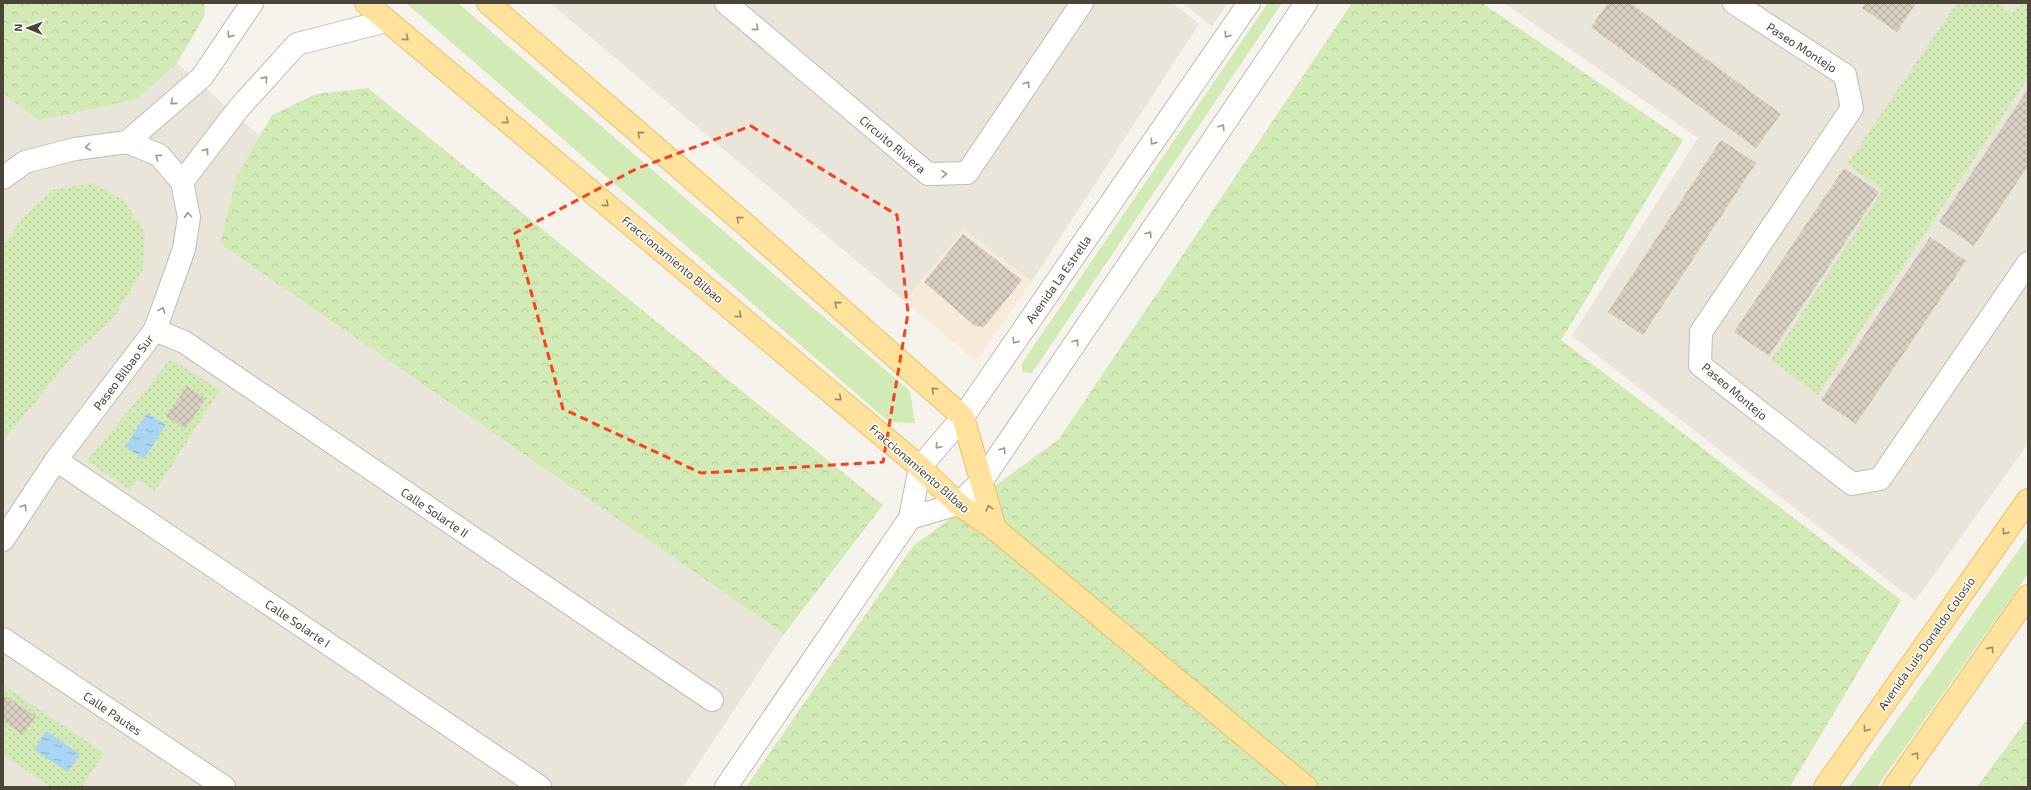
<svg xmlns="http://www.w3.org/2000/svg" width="2031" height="790" viewBox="0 0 2031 790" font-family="'Exo 2',sans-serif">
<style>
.residential{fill:#eae5da}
.commercial{fill:#f7ead8}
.green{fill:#d2eab5}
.forest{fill:url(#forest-crowns)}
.park{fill:url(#park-dots)}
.water{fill:url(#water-ripples)}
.building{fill:url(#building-cross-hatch)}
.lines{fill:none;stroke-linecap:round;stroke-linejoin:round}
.minor-casing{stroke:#c2bbae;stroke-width:24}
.major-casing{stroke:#e6c16a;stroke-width:24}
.minor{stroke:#fff;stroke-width:22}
.major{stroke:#ffe39c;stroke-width:22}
.oneway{stroke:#9c9892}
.oneway2{stroke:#9c8c66}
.marked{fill:none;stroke:#fc3f1d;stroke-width:3;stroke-dasharray:8 5;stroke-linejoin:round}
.labels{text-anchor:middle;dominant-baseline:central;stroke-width:3;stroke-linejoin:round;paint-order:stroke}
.street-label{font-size:12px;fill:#4b4439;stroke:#fff}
</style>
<defs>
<pattern id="forest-crowns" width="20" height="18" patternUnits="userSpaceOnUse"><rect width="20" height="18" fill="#d2eab5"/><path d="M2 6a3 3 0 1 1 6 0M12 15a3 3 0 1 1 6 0" fill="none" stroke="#b6ca9c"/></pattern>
<pattern id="park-dots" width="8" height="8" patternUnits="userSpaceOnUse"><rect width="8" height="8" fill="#d2eab5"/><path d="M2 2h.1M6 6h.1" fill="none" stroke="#b6ca9c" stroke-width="1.8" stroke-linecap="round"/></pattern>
<pattern id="water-ripples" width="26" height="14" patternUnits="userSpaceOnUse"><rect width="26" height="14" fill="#a9d4f2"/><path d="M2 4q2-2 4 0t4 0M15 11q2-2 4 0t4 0" fill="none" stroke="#8caec5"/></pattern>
<pattern id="building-cross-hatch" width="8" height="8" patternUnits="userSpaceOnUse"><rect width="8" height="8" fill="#d8cfc1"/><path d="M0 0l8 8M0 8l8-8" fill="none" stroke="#b1aa9e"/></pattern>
</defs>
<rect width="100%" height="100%" fill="#f6f3ec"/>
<!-- residential -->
<g class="residential">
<polygon points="550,3 1173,3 1199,24 1032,281 964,230 904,301"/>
<polygon points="1182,3 1228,3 1212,26"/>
<polygon points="1504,3 2028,3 2028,444 1915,601 1572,336 1698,138"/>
<polygon points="177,63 261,137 236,178 220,244 784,634 683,787 3,787 3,93 39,121 137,99"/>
</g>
<!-- commercial -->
<polygon class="commercial" points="964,229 1032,281 976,361 904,301"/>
<!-- green -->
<g class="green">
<polygon points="406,3 458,3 910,391 915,423 889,422"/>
<polygon points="1268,3 1282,3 1032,373 1022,372 1022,363"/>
<polygon points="2028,537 2028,574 1877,787 1849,787"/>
</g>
<!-- forest -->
<g class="forest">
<polygon points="3,3 205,3 204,17 177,63 137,99 39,121 3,93"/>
<polygon points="1352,3 1482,3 1683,140 1561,340 1901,600 1790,787 746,787 913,546 1059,439"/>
<polygon points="368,88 883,505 784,634 220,244 236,178 272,115 316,94"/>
<polygon points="2028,718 2028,787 1977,787"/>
</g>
<!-- park -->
<g class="park">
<polygon points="1957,3 1997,3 2013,13 2020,3 2028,3 2028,78 1818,395 1771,360 1883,190 1847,164"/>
<polygon points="92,183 125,201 145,234 143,270 113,318 76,352 3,441 3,247 22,218 55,189"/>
<polygon points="171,359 220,390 155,491 138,479 130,490 87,461"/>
<polygon points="3,685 104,753 82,787 51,787 3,755"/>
</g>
<!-- water -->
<g class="water">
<polygon points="147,413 166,425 144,459 125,447"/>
<polygon points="46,731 80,754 68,772 34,750"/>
</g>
<!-- building -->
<g class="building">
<polygon points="1608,3 1630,3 1781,114 1756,148 1591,27"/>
<polygon points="1865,3 1916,3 1897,32 1862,8"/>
<polygon points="2028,89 2028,166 1974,246 1939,222"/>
<polygon points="1721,140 1756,163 1643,335 1608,312"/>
<polygon points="1844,168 1879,192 1769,356 1734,332"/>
<polygon points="963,234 1022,280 984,327 975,326 924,282"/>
<polygon points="1930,237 1966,261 1856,424 1821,400"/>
<polygon points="187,386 206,399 185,429 166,416"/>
<polygon points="5,696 36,716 23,735 3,721 3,699"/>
</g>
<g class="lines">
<defs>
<g id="minor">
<polyline points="726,3 928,174 967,173 1082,3"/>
<polyline points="1249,3 963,417 920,467 910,518 958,504 981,482 1306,3"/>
<polyline points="1734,3 1845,75 1852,108 1701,332 1700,365 1852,484 1880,479 2028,263"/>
<polyline points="127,142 202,77 252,3"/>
<polyline points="3,178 25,162 75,149 127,142 159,155 182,182 189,217 184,249 155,330 56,460 3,540"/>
<polyline points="182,182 239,108 297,44 386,21"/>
<polyline points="155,330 184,342 712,700"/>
<polyline points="56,460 540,787"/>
<polyline points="3,639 224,787"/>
<polyline points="726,787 910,518"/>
</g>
<g id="major">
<polyline points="366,3 920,467 958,504 995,529 963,417 746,225 488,3"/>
<polyline points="995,529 1306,787"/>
<polyline points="1825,787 2028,500"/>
<polyline points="1894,787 2028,596"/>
</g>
</defs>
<!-- minor casing -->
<use href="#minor" class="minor-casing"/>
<!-- major casing -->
<use href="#major" class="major-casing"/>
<!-- minor -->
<use href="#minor" class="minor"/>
<!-- major -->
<use href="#major" class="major"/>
</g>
<!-- one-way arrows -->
<defs><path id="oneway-chevron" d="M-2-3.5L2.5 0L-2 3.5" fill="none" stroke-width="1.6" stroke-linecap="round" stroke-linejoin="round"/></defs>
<g class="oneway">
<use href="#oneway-chevron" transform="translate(756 28) rotate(40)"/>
<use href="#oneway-chevron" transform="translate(230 35) rotate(125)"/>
<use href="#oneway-chevron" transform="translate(1227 35) rotate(125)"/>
<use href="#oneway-chevron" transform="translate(265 79) rotate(-48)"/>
<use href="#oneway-chevron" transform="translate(1027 84) rotate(-56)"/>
<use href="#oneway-chevron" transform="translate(173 102) rotate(139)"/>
<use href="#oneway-chevron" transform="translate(1222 127) rotate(-56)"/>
<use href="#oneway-chevron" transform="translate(1153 142) rotate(125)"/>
<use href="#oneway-chevron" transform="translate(88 147) rotate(173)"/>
<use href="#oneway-chevron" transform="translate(206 151) rotate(-52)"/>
<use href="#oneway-chevron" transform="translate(158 157) rotate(-144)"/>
<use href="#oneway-chevron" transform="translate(944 174) rotate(-2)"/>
<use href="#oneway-chevron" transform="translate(188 215) rotate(-94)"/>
<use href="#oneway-chevron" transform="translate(1149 234) rotate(-56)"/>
<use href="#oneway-chevron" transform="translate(162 310) rotate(-70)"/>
<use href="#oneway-chevron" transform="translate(1015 341) rotate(125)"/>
<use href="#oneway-chevron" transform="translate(1076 342) rotate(-56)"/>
<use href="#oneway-chevron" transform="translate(938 446) rotate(131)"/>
<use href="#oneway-chevron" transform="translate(1003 450) rotate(-56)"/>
<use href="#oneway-chevron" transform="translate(24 507) rotate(-57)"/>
</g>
<g class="oneway2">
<use href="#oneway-chevron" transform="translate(406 38) rotate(40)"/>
<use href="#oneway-chevron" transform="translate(506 121) rotate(40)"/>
<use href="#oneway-chevron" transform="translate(640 134) rotate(-139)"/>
<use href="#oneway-chevron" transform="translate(606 204) rotate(40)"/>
<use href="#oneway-chevron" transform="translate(739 219) rotate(-139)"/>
<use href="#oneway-chevron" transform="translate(837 304) rotate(-139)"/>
<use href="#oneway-chevron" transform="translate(739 315) rotate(40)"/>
<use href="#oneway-chevron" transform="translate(934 390) rotate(-138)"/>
<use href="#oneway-chevron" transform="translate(839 398) rotate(40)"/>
<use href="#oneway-chevron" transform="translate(989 508) rotate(-107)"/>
<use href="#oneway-chevron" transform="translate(2005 532) rotate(125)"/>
<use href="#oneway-chevron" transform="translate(1991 649) rotate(-55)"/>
<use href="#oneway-chevron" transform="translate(1866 729) rotate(125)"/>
<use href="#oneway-chevron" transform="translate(1916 755) rotate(-55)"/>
</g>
<!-- marked area -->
<path class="marked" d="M 751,126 L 897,215 L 908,313 L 883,462 L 701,473 L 563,409 L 515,233 L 636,169 Z"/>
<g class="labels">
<!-- street labels -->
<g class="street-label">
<text transform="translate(1802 47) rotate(33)">Paseo Montejo</text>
<text transform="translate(893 144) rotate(40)">Circuito Riviera</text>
<text transform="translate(673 259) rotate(40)">Fraccionamiento Bilbao</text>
<text transform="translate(1058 279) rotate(-55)">Avenida La Estrella</text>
<text transform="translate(123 372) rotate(-53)">Paseo Bilbao Sur</text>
<text transform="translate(1735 391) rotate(40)">Paseo Montejo</text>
<text transform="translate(920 468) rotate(41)">Fraccionamiento Bilbao</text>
<text transform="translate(435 512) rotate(34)">Calle Solarte II</text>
<text transform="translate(298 623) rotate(34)">Calle Solarte I</text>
<text transform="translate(1926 643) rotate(-55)">Avenida Luis Donaldo Colosio</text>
<text transform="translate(113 713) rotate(34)">Calle Pautes</text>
</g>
</g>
<!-- border -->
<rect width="2031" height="790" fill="none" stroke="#4b4439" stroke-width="8"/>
<!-- north arrow -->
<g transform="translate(28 28) rotate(271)" stroke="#ffffff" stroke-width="3" paint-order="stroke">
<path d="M0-3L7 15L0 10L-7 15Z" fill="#4b4439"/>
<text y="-6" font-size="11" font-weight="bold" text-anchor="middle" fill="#4b4439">N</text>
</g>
</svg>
